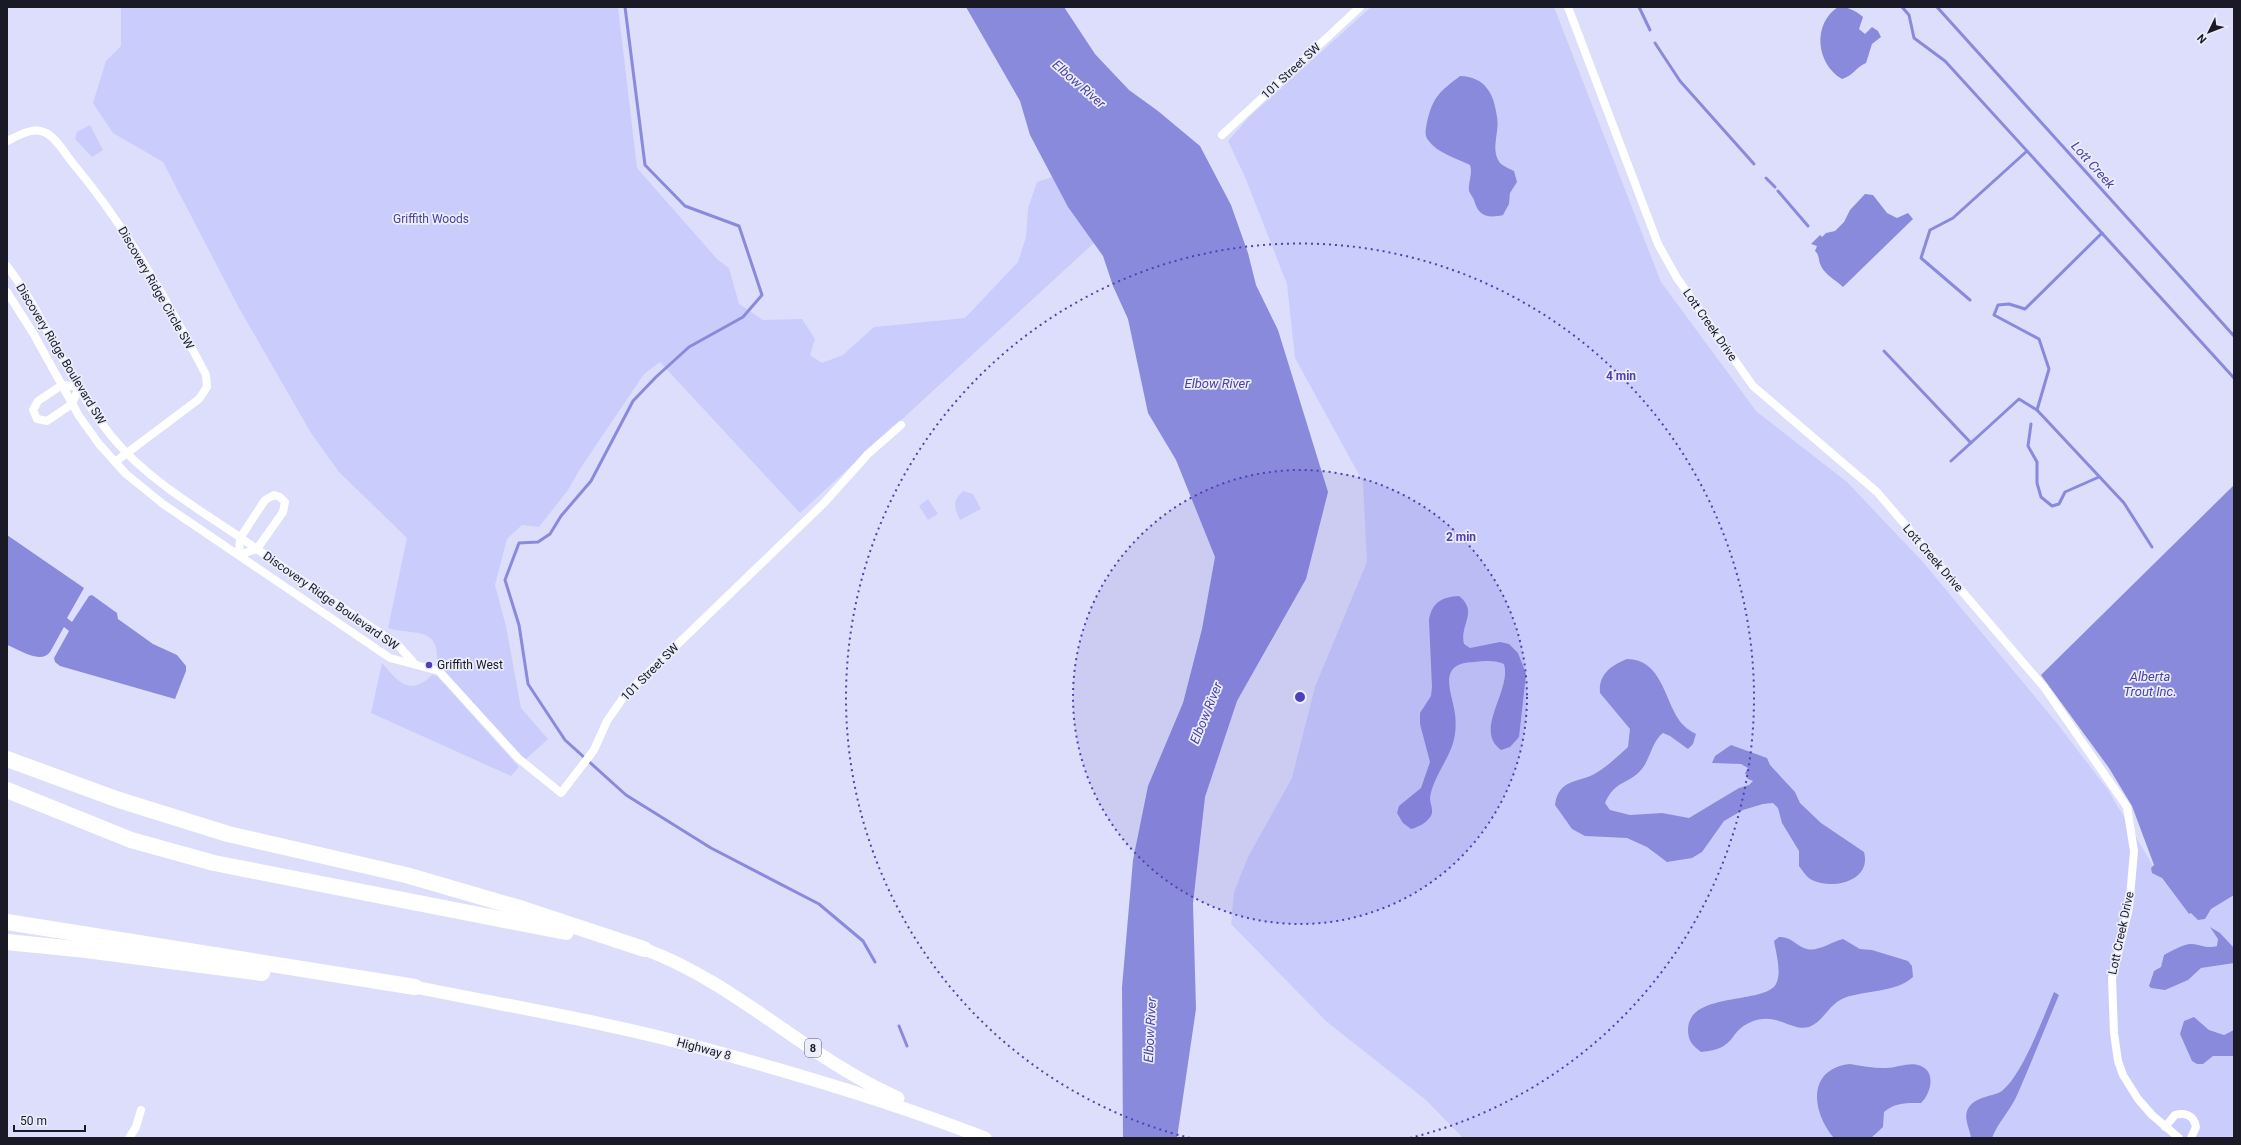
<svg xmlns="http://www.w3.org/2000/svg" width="2241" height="1145" viewBox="0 0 2241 1145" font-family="Roboto,sans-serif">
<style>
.green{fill:#cacdfc}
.water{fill:#8a8add}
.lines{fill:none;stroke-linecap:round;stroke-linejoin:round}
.stream{stroke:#8a8add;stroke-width:3}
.minor{stroke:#fff;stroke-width:8}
.primary{stroke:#fff;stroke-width:13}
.motorway{stroke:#fff;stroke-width:16}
.ring{fill:none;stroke:#5040b8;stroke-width:2;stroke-dasharray:2 4}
.poi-dot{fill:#5040b8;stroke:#ecedfb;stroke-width:1.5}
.labels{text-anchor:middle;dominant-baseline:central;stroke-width:3.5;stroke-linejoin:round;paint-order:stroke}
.shield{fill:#ecedfb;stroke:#585966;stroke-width:1}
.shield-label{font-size:11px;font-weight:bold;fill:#191a26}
.street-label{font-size:12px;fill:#191a26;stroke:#ecedfb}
.park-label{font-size:12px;fill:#4a40a2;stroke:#ecedfb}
.poi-label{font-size:12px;fill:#191a26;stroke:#ecedfb;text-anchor:start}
.water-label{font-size:13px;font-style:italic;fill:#4b41a4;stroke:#ecedfb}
.centre{fill:#5040b8;stroke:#ecedfb;stroke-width:2}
.ring-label{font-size:12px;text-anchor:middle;font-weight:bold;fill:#5040b8;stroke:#ecedfb;stroke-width:3.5;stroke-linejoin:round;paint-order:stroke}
</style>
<rect width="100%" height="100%" fill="#dddefb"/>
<!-- green -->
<g class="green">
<path d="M 121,7 L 618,7 L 637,168 L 717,259 L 729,268 L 739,304 L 763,320 L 802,319 L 815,339 L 810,355 L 822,363 L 843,355 L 874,327 L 965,318 L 1018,262 L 1026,237 L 1028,208 L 1037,182 L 1065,173 L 1119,220 L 800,513 L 660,362 L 644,374 L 580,469 L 568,490 L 539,527 L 522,525 L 507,539 L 495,585 L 506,626 L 521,708 L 548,739 L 525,760 L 437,663 C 440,624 411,636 388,628 L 407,538 L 339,472 L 311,433 L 239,308 L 163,162 L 113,133 L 93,103 L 106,61 L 121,46 Z"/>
<polygon points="1371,7 1554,7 1661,282 1756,411 1847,482 1922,561 2056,722 2108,790 2156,871 2189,914 2234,890 2234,1138 1463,1138 1426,1100 1327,1022 1231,924 1234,892 1248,857 1292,778 1315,687 1367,562 1363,482 1295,358 1287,284 1245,177 1228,141 1249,117"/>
<polygon points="90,125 103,150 92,157 75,139 77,132"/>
<path d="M 963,491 L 973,494 L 981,509 L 960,520 C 954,507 952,501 963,491 Z"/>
<polygon points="928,499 938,514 928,520 919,506"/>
<path d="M 382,663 C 397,680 409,698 432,675 L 437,676 L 519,767 L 511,776 L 371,713 Z"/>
</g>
<!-- water -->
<g class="water">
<polygon points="966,7 1064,7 1095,54 1129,90 1158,111 1200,146 1231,205 1248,253 1256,285 1278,330 1328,492 1306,579 1237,701 1205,797 1193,903 1196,1009 1177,1138 1123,1138 1122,987 1133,860 1148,786 1183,703 1202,629 1215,557 1176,460 1148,413 1128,319 1113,286 1103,256 1068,207 1030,135 1020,101"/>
<path d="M 1838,7 C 1848,7 1855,10 1863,17 L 1859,29 L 1865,34 L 1872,27 L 1878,31 L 1881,37 L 1872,44 L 1866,63 C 1856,67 1853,76 1842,79 C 1816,64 1812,24 1838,7 Z"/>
<path d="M 1460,76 C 1485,77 1494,93 1497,117 C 1500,132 1490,149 1500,163 C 1503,166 1510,169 1514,171 L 1517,182 L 1510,193 L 1509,204 L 1503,215 C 1486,219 1478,215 1474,200 C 1473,197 1470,194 1469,191 C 1468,182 1473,174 1470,165 C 1456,158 1437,153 1428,140 C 1424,135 1426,128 1427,122 C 1433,97 1439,92 1460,76 Z"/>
<path d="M 1865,194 L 1873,195 L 1887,213 L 1897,218 L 1908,213 L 1913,219 L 1843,287 C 1836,280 1825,275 1821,266 C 1818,261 1820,255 1815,251 L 1817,246 L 1811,244 L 1820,235 L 1822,237 L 1826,233 L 1835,231 L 1844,222 L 1850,210 Z"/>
<polygon points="2234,485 2234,895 2211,909 2205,919 2198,920 2191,913 2189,914 2162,878 2152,873 2151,868 2154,865 2132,806 2109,768 2041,675"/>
<path d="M 7,535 L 84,588 L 67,618 L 72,622 L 89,596 L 92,595 L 117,613 L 118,619 L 153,644 L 177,655 L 186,666 L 186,671 L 175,699 L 60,666 L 55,662 L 54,658 L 69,631 L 64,627 C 59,635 55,644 50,652 C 41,665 18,649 7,645 Z"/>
<path d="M 1459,596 C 1479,612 1459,625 1464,644 L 1470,648 L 1500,642 L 1509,644 L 1518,653 L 1526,674 L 1519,737 L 1510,747 L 1501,750 C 1473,730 1512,691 1504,664 C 1494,660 1484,661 1474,662 C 1436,663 1452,692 1455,714 C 1456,721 1456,732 1454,739 C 1451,756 1432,779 1430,798 C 1430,805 1434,809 1431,816 C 1426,823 1419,827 1411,829 L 1403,823 L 1397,813 L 1399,806 L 1421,788 L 1430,762 L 1420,724 L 1420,713 L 1431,696 L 1432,687 L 1429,620 C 1432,603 1441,597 1459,596 Z"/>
<path d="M 1627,659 C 1661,659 1664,698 1679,720 C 1683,726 1690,731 1696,734 L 1693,744 L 1688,749 L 1670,736 L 1663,733 C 1652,741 1650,760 1641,770 C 1628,785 1616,779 1605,803 L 1610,810 L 1630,815 L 1662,813 L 1689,818 L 1739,788 L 1749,785 L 1753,781 L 1748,779 L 1745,773 L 1748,768 L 1741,764 L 1712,763 L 1715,756 L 1731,745 L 1767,758 L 1770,765 L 1795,792 L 1800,803 L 1821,823 L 1864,852 C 1872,881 1833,890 1812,880 C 1806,877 1803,871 1799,866 L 1799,851 L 1782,823 L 1778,808 L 1773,803 L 1763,804 L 1743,810 L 1724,821 L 1702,852 L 1692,858 L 1667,862 L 1647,847 L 1627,838 L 1585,836 L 1572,829 L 1555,805 C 1559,778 1577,784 1596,773 C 1608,766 1618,756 1628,747 L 1630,729 L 1600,693 C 1598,674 1612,665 1627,659 Z"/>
<path d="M 2210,927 L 2220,933 L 2234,948 L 2234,963 L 2201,968 L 2188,980 L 2165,990 L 2151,988 L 2149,986 L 2154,971 L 2161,967 L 2164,955 C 2171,951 2185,943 2192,944 C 2202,945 2207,949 2217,946 L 2218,939 Z"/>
<path d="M 1779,937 C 1791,936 1796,946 1807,949 C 1818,952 1833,941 1843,939 L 1860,949 L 1872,950 L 1908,961 L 1912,966 L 1913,977 C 1895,993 1866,990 1844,998 C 1829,1004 1823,1022 1809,1027 C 1792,1032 1776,1011 1751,1022 C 1727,1032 1738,1049 1701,1052 C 1693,1046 1688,1041 1688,1030 C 1688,991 1764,1005 1776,984 C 1782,973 1776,953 1774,941 Z"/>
<path d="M 2054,992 L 2059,995 C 2045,1028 2032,1061 2018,1093 C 2011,1110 1998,1122 1992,1138 L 1971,1138 C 1970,1130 1964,1119 1967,1111 C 1973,1095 1996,1097 2003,1090 C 2023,1073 2043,1018 2054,992 Z"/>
<polygon points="2194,1017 2209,1030 2224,1035 2234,1030 2234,1056 2213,1056 2203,1064 2197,1064 2192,1061 2180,1034 2184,1021"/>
<path d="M 1850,1064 C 1861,1066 1873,1068 1884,1068 C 1895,1069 1910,1061 1921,1066 C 1937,1073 1930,1095 1921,1103 C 1907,1103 1896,1102 1884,1112 L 1883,1127 L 1871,1138 L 1834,1138 C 1812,1112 1806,1069 1850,1064 Z"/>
</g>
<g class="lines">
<!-- stream -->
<g class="stream">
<polyline points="625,7 645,165 685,206 739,226 762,295 743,317 689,347 656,377 633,401 591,481 561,516 550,534 538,542 519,543 505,580 519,625 528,684 565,740 626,795 711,848 819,904 863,941 875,962"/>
<polyline points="1639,7 1650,30"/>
<polyline points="1902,7 1909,15 1914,38 1945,61 2234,378"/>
<polyline points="1937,7 2234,336"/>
<polyline points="1655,43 1680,81 1754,164"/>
<polyline points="1766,178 1775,187"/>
<polyline points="1778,191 1808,226"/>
<polyline points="2102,233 2025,309 2009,304 1998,305 1994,315 2039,339 2049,369 2037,410 2124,503 2152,547"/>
<polyline points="1970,300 1921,258 1930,230 1953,218 2027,151"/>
<polyline points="1884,351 1971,443"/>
<polyline points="2031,424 2028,446 2037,462 2037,483 2041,497 2052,506 2059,504 2065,492 2099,477"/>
<polyline points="1951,461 2019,399 2037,410"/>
<polyline points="899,1026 907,1046"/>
</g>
<!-- minor -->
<g class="minor">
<polyline points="1568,7 1658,244 1677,278 1753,386 1877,492 2044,687 2127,807 2134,851 2129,908 2112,978 2114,1033 2118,1061 2123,1075 2138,1099 2152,1115 2179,1138"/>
<polyline points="1222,135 1360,7"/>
<path d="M 7,141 C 18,136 32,127 44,132 C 55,136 64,152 71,161 C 126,226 167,300 206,375 L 207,387 L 199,399 L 115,462"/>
<path d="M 7,266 C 48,320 70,386 113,438 C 148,480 197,508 241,538 C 293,574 344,610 397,644 L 413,662"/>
<polyline points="7,292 33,333 79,416 99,444 126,474 163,504 390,658 439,671 518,758 561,793 594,750 607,721 625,695 824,503 868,454 901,425"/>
<polygon points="62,385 79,387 72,404 47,421 37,419 33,410 38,401"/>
<polygon points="274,495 280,497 285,502 283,512 257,549 239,555 240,538 265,500"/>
<path d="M 2165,1127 L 2175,1115 C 2186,1112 2194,1116 2196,1127 L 2191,1138"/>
<polyline points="129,1138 136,1127 141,1110"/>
</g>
<!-- primary -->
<g class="primary">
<path d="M 644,949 C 737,983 807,1058 898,1098"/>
<path d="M 415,987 C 513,1007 612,1023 709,1050 C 802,1075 895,1103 985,1138"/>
</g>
<!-- motorway -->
<g class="motorway">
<polyline points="7,759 119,800 228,834 406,875 523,909 644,949"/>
<polyline points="7,790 131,840 214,863 566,932"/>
<polyline points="7,922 415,987"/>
<polyline points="7,942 86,950 262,973"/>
</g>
</g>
<!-- distance rings -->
<circle cx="1300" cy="697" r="227" fill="#5040b8" fill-opacity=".12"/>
<g class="ring">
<circle cx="1300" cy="697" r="227"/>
<path d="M1190 1138A454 454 0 1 1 1410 1138"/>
</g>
<!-- markers -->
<circle class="poi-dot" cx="429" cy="665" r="4"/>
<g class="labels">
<!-- shield labels -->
<rect class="shield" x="805" y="1039" width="16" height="18" rx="3"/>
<g class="shield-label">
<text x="813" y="1048">8</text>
</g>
<!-- street labels -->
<g class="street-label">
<text transform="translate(1291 71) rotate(-43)">101 Street SW</text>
<text transform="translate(156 288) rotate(60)">Discovery Ridge Circle SW</text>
<text transform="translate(1710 325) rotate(55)">Lott Creek Drive</text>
<text transform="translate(61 354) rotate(59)">Discovery Ridge Boulevard SW</text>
<text transform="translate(1933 558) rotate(49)">Lott Creek Drive</text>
<text transform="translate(331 601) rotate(35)">Discovery Ridge Boulevard SW</text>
<text transform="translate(650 672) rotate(-45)">101 Street SW</text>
<text transform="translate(2121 933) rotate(-78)">Lott Creek Drive</text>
<text transform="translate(704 1049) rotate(15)">Highway 8</text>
</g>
<!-- park labels -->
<g class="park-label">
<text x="431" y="219">Griffith Woods</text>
</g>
<!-- poi labels -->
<g class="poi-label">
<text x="437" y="665">Griffith West</text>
</g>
<!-- water labels -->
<g class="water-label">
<text transform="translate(1079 84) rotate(41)">Elbow River</text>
<text transform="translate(2093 165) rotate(48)">Lott Creek</text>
<text x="1217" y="383">Elbow River</text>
<text x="2150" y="676">Alberta<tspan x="2150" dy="15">Trout Inc.</tspan></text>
<text transform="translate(1206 713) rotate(-68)">Elbow River</text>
<text transform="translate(1150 1030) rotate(-87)">Elbow River</text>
</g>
</g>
<circle cx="1300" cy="697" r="6" class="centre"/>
<g class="ring-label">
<text x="1621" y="380">4 min</text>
<text x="1461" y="541">2 min</text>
</g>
<!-- border -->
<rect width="2241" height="1145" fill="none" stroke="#191a26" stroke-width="16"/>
<!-- north arrow -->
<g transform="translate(2209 32) rotate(227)" stroke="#ecedfb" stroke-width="3" paint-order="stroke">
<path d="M0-3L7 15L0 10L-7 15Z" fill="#191a26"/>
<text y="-6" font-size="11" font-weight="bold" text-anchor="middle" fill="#191a26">N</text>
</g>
<!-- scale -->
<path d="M14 1125v6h71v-6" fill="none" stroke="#191a26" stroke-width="2"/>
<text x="20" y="1125" font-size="12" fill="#191a26" stroke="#ecedfb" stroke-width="3" paint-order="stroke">50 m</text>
</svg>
